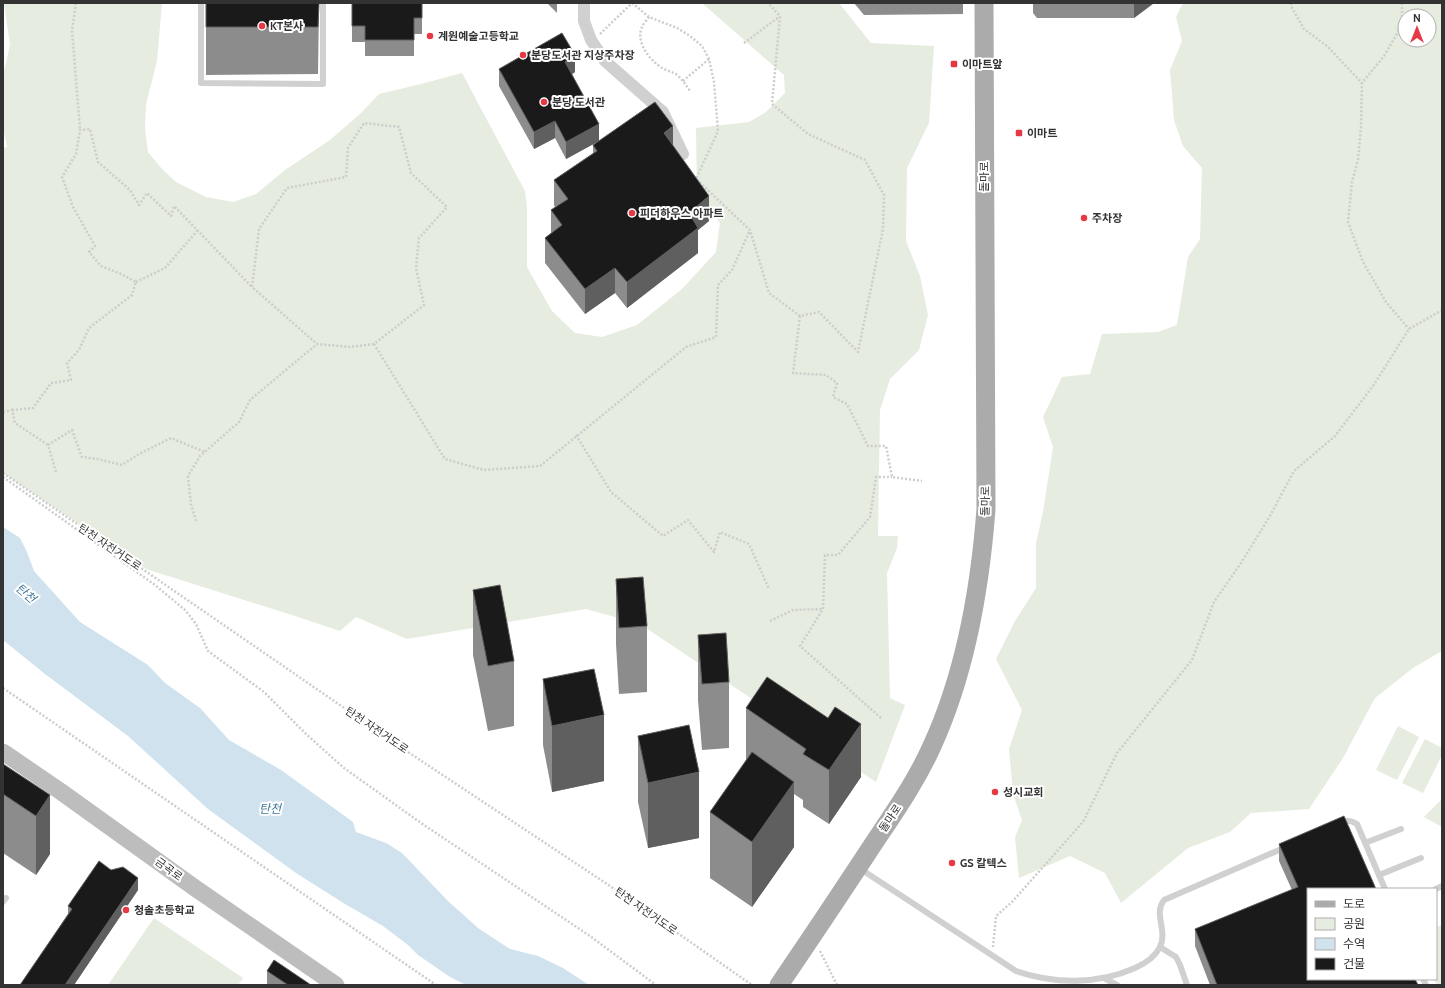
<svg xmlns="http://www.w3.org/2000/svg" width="1445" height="988" viewBox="0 0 1445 988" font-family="Cabin,'Noto Sans KR',sans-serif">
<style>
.green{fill:#e6ecdf;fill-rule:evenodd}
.water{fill:#cfe2ee}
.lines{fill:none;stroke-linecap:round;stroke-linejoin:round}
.path{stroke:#cdcdcd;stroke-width:2.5;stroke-dasharray:2 2;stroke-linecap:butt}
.lane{stroke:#d0d0d0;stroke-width:6}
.street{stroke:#d0d0d0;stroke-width:12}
.secondary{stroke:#bdbdbd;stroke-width:17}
.primary{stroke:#ababab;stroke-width:19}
.wall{fill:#8c8c8c}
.shaded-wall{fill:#5f5f5f}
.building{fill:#1a1a1a;stroke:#5f5f5f}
.poi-dot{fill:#e63946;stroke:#fff;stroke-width:1.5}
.labels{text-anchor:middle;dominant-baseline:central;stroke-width:4;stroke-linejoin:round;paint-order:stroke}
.poi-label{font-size:11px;font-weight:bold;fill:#333;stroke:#fff;text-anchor:start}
.street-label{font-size:11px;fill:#333;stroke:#fff}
.water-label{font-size:12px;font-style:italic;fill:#3f7597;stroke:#fff}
</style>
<rect width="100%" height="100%" fill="#fff"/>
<!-- green -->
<g class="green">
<polygon points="4,3 162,3 157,61 146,104 145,129 148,152 162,169 176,182 206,197 233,202 256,194 285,170 330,140 361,113 379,94 421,84 462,73 525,191 527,208 527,267 552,311 575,333 602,337 637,325 682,289 716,252 720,223 697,193 696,128 749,122 766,112 785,93 784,75 702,3 839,3 871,43 934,46 929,123 907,168 906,241 920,276 928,315 919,350 890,379 880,410 878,536 898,536 897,548 887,573 890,698 905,705 876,782 640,624 586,609 407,639 356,617 340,631 295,616 146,569 3,473 3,148 7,147 3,127 3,76 10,45"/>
<path d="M 1183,3 L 1442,3 L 1442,651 L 1413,668 L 1375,698 L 1343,758 L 1309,809 L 1251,813 L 1230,832 L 1188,848 L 1121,903 L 1105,873 L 1070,856 L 1019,878 L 1015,837 L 1022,820 L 1013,794 L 1009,749 L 1022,710 L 996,659 L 1015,621 L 1036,588 L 1036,543 L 1043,512 L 1053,447 L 1043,417 L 1062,377 L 1090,374 L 1102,334 L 1158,332 L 1177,325 L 1188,257 L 1200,239 L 1202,168 L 1183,146 L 1174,120 L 1170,70 L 1182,41 L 1176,17 ZM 1405,16 L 1429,16 L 1429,40 L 1405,40 Z"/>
<polygon points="1398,726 1419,737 1397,780 1376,770"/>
<polygon points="1425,739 1442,748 1442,755 1423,793 1402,783"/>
<polygon points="1442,799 1442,827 1424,817"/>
<polygon points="154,918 243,978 238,985 108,985"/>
<polygon points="1442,925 1442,985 1437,985 1434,979 1436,979 1436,927"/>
</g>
<!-- water -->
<polygon class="water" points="3,527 20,538 27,552 34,571 80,622 148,665 165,683 200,708 229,740 281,770 353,822 356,832 386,843 402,853 448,901 478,928 510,949 538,956 563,968 589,985 466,985 450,977 418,955 408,945 383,926 345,904 296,873 208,809 128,736 45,674 3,640"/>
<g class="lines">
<!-- path -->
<g class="path">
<polyline points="76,3 72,30 80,130"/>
<polyline points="632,3 649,17 677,28 690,36 702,46 709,59 714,82 718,131 696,179 750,230 769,293 800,316 819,312 858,352 883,229 884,195 865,160 808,134 772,104 780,16 768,3"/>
<polyline points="1291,3 1291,6 1304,29 1327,46 1362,83"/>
<polyline points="1402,3 1402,25 1384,56 1362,83 1361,127 1358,160 1352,182 1348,222 1363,262 1386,302 1409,329"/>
<path d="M 649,17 C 647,20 643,24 642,27 C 635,43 651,62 664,69 C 668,71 672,72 676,74 C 682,79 686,85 690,91"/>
<polyline points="600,34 631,4"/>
<polyline points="744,43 779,17"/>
<polyline points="683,81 709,59"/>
<polyline points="136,282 165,268 198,230"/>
<polyline points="800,316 793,373 826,375 837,383 833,397 847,404 868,446 886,446 892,477 922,481"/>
<polyline points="374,344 351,347 317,344 252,287 259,229 287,188 346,177 348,148 364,123 399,127 411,173 447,207 419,238 416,268 424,305 374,344 445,459 484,470 540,466 686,347 716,337 718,285 732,270 750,230"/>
<polyline points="12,410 33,408 51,383 71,380 67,363 79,350 89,328 132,295 136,282 121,274 101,266 89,252 95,246 73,207 62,177 76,154 80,130 90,129 98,162 130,190 139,205 147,193 171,216 174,206 252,287"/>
<polyline points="3,412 12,410 15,423 48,445"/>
<polyline points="576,435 611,492 663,536 688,520 714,552 720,532 749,544 769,589"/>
<polyline points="56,472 48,445 72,430 82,457 97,459 122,465 139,454 171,438 205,452"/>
<polyline points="3,473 411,754 613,888 752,985"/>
<polyline points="3,477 155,585 185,610 196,624 208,651 264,692 306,734 344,768 421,823 590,936 656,985"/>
<polyline points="196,521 191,504 188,476 200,456 239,422 250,400 317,344"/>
<polyline points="770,621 793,610 823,609"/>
<polyline points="3,688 436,985"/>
<polyline points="881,718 800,646 823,609 825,555 838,555 870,517 876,477 892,477"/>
<polyline points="993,947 996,916 1012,902 1083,822 1117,753 1192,660 1214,602 1241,563 1270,516 1294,471 1335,436 1373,386 1409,329 1442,310"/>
<polyline points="820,951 837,985"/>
</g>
<!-- lane -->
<g class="lane">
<polyline points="201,3 201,83 323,84 323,3"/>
<path d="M 1340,823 C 1347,820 1350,820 1357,824 L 1385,889"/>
<polyline points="1365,843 1401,829"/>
<path d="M 859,868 L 1016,971 C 1054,984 1097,985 1135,968 C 1144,964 1155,957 1160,947 C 1168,930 1153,914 1164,900 L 1286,847"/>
<polyline points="1379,875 1421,858"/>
<polyline points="1436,889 1442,886"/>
<polyline points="3,902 6,898"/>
<polyline points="1160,947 1176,957 1180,965 1187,985"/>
<polyline points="1104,978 1117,985"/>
<polyline points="1423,979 1426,985"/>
</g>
<!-- street -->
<polyline class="street" points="584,3 584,21 591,40 605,61 663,112 683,154"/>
<!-- secondary -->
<polyline class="secondary" points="3,752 60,791 195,888 336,985"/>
<!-- primary -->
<path class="primary" d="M 779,985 C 809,941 839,896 868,852 C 891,817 915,784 932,746 C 966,672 980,589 986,509 L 984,3"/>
</g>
<!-- wall -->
<g class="wall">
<polygon points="206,3 319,3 318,74 206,75"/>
<polygon points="352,3 422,3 422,34 414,34 414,56 365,56 365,42 352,42"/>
<polygon points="547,3 557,3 557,13"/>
<polygon points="854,3 963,3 963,14 864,15"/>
<polygon points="1033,3 1154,3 1134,18 1037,18 1033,13"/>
<polygon points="499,69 575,72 572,74 599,141 566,159 555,138 534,149 499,86"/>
<polygon points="593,145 673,145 709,221 698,230 698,253 627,308 615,293 585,314 545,263 545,238 551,233 551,210 555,207 554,205 554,180 593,153"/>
<polygon points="616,579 647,626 647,692 619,694 616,644"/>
<polygon points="473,590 514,661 514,726 488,731 473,655"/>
<polygon points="698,635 729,682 729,748 702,750 698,700"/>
<polygon points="543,679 604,781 552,792 543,745"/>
<polygon points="746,708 861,777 829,824 803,807 803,800 794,794 794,847 752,907 710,878 710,812 746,760"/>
<polygon points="638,736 699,838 648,848 638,802"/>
<polygon points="3,764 50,795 50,854 36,875 3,853"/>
<polygon points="1279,844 1418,985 1210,985 1195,946 1195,929 1292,890 1279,861"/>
<polygon points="138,890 74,985 20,985 68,914 68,906"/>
<polygon points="267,971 311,985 267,985"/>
</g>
<!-- shaded-wall -->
<g class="shaded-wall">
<polygon points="1134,3 1154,3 1134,18"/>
<polygon points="575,55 575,72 565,79 565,62"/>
<polygon points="555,121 555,138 534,149 534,132"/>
<polygon points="599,124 599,141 566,159 566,142"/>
<polygon points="673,126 673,151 664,133"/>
<polygon points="709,196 709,221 698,230 698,253 627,308 627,282 689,213"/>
<polygon points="615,268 615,293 585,314 585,289"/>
<polygon points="604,715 604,781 552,792 552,726"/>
<polygon points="861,724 861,777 829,824 829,770"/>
<polygon points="699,772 699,838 648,848 648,783"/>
<polygon points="794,782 794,847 752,907 752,842"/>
<polygon points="50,795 50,854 36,875 36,816"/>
<polygon points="138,878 138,890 74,985 65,985"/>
</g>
<!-- building -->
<g class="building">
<polygon points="206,3 319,3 318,27 206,27"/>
<polygon points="352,3 422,3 422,18 414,18 414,40 365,40 365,26 352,26"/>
<polygon points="562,33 575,55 565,62 599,124 566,142 555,121 534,132 499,69"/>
<polygon points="655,102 673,126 664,133 709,196 689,213 698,228 627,282 615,268 585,289 545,238 562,225 551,210 568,199 554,180 597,151 593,145"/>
<polygon points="643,577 647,626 619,628 616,579"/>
<polygon points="500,585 514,661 488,666 473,590"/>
<polygon points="726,633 729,682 702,684 698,635"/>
<polygon points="594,669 604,715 552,726 543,679"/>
<polygon points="767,677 828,718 835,707 861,724 829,770 803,754 806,749 746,708"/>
<polygon points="689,725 699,772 648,783 638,736"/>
<polygon points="752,752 794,782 752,842 710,812"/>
<polygon points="3,764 50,795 36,816 3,794"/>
<polygon points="1344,816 1376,889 1308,889 1308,979 1415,979 1418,985 1217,985 1195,929 1298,887 1279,844"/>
<polygon points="99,861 111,870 123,867 138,878 65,985 20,985 72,909 68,906"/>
<polygon points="274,960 311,985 288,985 267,971"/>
</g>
<!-- markers -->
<g class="poi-dot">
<circle cx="262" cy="26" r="4"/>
<circle cx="430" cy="36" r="4"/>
<circle cx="523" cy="55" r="4"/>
<rect x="950" y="60" width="8" height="8" rx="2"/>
<circle cx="544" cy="102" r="4"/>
<rect x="1015" y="129" width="8" height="8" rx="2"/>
<circle cx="632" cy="213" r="4"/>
<circle cx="1084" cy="218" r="4"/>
<circle cx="995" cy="792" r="4"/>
<circle cx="952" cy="863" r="4"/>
<circle cx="126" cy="910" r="4"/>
</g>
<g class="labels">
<!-- poi labels -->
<g class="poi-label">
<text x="270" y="26">KT본사</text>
<text x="438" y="36">계원예술고등학교</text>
<text x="531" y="55">분당도서관 지상주차장</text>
<text x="962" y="64">이마트앞</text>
<text x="552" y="102">분당 도서관</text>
<text x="1027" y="133">이마트</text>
<text x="640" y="213">피더하우스 아파트</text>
<text x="1092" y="218">주차장</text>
<text x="1003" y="792">성시교회</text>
<text x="960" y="863">GS 칼텍스</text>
<text x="134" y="910">청솔초등학교</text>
</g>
<!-- street labels -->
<g class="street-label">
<text transform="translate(984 177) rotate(-90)">돌마로</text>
<text transform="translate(985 501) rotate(-89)">돌마로</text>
<text transform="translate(110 547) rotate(34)">탄천 자전거도로</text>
<text transform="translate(377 730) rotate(34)">탄천 자전거도로</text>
<text transform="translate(890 818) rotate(-56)">돌마로</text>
<text transform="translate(169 869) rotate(36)">금곡로</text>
<text transform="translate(646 911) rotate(35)">탄천 자전거도로</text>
</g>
<!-- water labels -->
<g class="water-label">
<text transform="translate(26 593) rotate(40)">탄천</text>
<text x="270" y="808">탄천</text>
</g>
</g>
<!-- border -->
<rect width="1445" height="988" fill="none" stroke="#333333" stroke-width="8"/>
<!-- legend -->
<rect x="1307" y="888" width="130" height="92" fill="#ffffff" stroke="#adadad"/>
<rect x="1315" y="901" width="20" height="6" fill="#ababab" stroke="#adadad"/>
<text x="1343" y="908" font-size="12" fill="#333333">도로</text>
<rect x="1315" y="918" width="20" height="12" fill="#e6ecdf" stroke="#adadad"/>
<text x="1343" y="928" font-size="12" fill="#333333">공원</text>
<rect x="1315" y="938" width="20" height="12" fill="#cfe2ee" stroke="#adadad"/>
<text x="1343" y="948" font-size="12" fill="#333333">수역</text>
<rect x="1315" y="958" width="20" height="12" fill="#1a1a1a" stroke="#adadad"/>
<text x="1343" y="968" font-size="12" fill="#333333">건물</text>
<!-- north arrow -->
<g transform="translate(1417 28)"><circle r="19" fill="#ffffff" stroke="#adadad"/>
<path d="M0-3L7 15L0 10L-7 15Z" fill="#e63946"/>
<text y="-6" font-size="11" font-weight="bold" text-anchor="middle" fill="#333333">N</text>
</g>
</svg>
